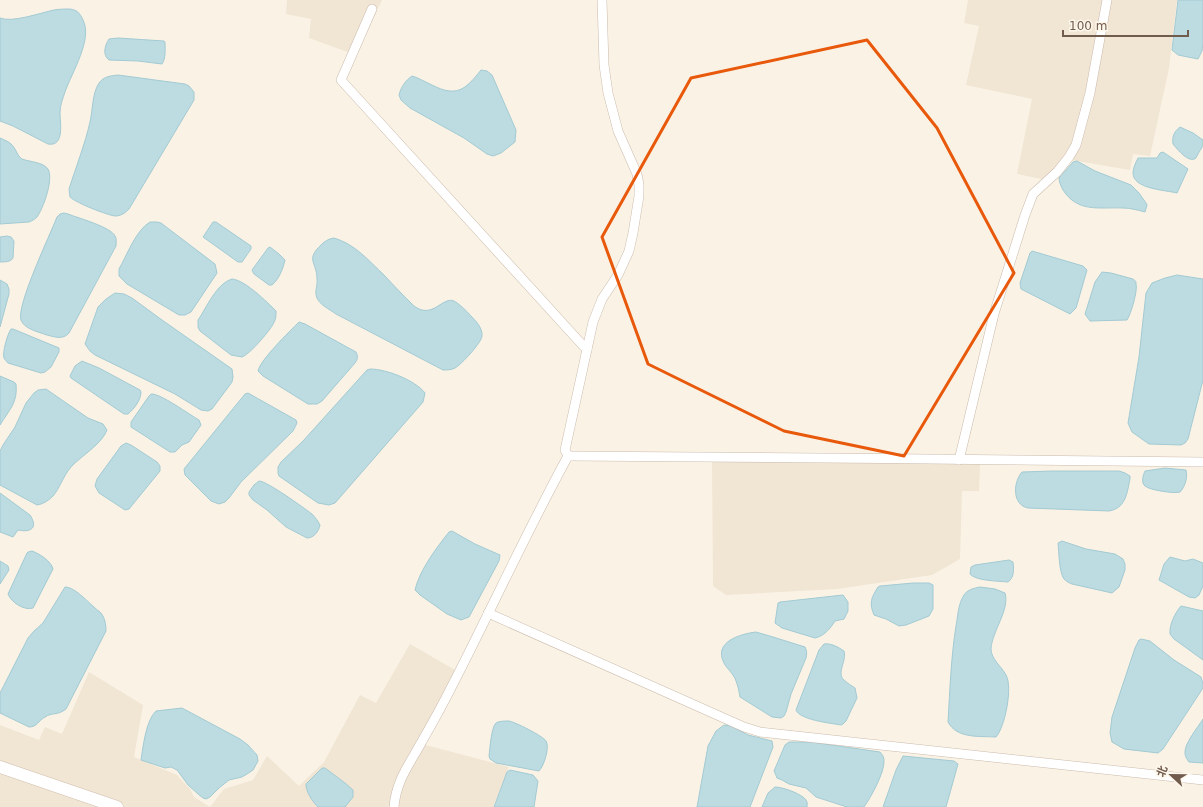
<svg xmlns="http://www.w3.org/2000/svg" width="1203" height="807" viewBox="0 0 1203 807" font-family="'DejaVu Sans','Noto Sans SC',sans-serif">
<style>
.residential{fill:#f1e5d4}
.water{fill:#bcdce2;stroke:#a3cad3}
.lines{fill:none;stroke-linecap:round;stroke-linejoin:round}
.street-casing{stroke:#cbbbad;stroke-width:10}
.secondary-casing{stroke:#d0bdad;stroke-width:13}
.street{stroke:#fff;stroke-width:9}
.secondary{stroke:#fff;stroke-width:12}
.marked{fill:none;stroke:#e8590c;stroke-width:3;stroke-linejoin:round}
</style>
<rect width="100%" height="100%" fill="#faf3e5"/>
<!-- residential -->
<g class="residential">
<polygon points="287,0 382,0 356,55 309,38 311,19 286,14"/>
<polygon points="968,0 1177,0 1169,68 1150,156 1133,154 1130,170 1071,160 1051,181 1017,174 1032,99 966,85 979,26 964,23"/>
<polygon points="712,459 980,464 979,491 962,491 960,559 932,575 837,589 726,595 713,586"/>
<polygon points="410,644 455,670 418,743 509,767 493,807 0,807 0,725 39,740 45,727 62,734 89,672 143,705 134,757 177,775 190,789 194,797 210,807 224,789 253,780 267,756 299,786 324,762 360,695 376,703"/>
</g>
<!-- water -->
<g class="water">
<polygon points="1178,0 1203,0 1203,44 1202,51 1198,59 1178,55 1172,50"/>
<path d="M 70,9 C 77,10 80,13 83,20 C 93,39 72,72 65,92 C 63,98 60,105 60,113 C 60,122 65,147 48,144 L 13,126 L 0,121 L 0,18 C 12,23 40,13 54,10 C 59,9 65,9 70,9 Z"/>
<path d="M 118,38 L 164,41 L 165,42 C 165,50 166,58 162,64 L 138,61 L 109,60 C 102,55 105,45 109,39 Z"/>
<path d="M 481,70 L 487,71 L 492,75 L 516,130 L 515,142 L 501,153 L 493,156 L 487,154 L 464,138 L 410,108 L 401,100 L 399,95 C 401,87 405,81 412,76 C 419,78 425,82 432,85 C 457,98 466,89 481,70 Z"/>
<path d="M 118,75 L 185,84 L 189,86 L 194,92 L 194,100 L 129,209 C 125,213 121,216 115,216 C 107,215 76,203 70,197 L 69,189 C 76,167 85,144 90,122 C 93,109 92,94 99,83 C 104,76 111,76 118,75 Z"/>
<path d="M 1180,127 L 1193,133 L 1203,140 C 1203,146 1202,148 1199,152 C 1199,153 1196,157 1196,158 C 1189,164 1177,149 1173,144 C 1172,136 1174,132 1180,127 Z"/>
<path d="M 0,138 C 4,140 8,141 11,144 C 16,148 17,156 22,159 C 30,162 43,162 48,169 C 54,179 43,209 37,217 C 35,219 32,221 29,222 L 0,224 Z"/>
<path d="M 1163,152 L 1188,169 L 1177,193 C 1165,190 1133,189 1133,173 C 1133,168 1136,162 1138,158 L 1157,158 L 1160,153 Z"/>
<path d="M 1077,161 L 1095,171 L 1131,185 L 1139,193 L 1146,203 L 1147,205 L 1145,212 C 1138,210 1130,208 1123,208 C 1099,207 1078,213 1063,190 C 1061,186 1059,182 1059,178 L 1073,162 Z"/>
<path d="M 64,213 L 68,214 C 78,218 111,227 115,236 C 117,239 116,242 116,246 L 69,333 C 63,340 55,337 47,335 C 39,332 24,329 21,320 C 16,306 50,235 57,217 L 60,214 Z"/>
<path d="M 150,222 L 157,222 L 161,223 L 215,264 L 217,273 L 191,312 L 185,315 L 179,315 L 127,284 L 119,276 L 119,269 C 127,255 136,230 150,222 Z"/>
<polygon points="213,222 216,222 251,246 251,249 242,262 238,262 203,237"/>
<path d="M 7,236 L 11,237 L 14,241 L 13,258 C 11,262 4,262 0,262 L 0,237 Z"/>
<path d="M 334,238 C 355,244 369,261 384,275 C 394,286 404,296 414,306 C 433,320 442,296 454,301 C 458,303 467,311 470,315 C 475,320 483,328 482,336 C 482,342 461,365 455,368 C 451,370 447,370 443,370 L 336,314 C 329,309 320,305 317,298 C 314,291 318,286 317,279 C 317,262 305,260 321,245 C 325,241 328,239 334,238 Z"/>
<path d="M 270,247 L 279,254 L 285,260 C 283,269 279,279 272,285 L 269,285 L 254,274 L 252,270 L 268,248 Z"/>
<polygon points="1032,251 1083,266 1087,270 1076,308 1070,314 1021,289 1020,283 1030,253"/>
<path d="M 1102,272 L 1111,273 L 1133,279 C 1135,281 1136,280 1136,284 C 1138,290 1131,314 1127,320 L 1090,321 L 1085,314 L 1095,282 Z"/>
<polygon points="1177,275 1203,279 1203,380 1188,439 1185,443 1181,445 1149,444 1132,432 1128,423 1139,357 1146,293 1152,283 1165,278"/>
<path d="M 232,279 C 245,280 267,302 276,311 C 276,314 276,318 275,320 C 273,328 249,355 242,357 L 231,355 L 200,331 L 198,327 L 198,320 C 207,307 216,284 232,279 Z"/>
<polygon points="0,280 7,284 9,289 9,294 0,327"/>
<polygon points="115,293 124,294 132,298 162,320 232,369 233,377 232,382 212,409 208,411 201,410 175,394 95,355 90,351 85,344 98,307 106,299"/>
<path d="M 299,322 L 305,324 L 356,352 C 358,356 358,359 355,363 L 322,401 L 317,404 L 308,404 L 263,376 L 258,371 C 260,360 290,331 299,322 Z"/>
<path d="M 11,329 L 13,329 L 59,348 L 59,352 L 51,367 L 45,372 L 41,373 L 8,363 C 6,361 5,360 4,358 C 2,352 8,333 11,329 Z"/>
<path d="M 82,361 L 99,368 L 140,390 L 141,392 C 141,400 134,409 128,414 L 124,414 L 71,378 L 70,376 L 75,366 Z"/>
<path d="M 370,369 C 386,369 415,380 425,393 L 423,402 L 335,503 L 329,505 L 318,503 L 279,476 L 278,473 L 278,467 L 281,462 L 303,441 L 367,370 Z"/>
<path d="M 0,376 L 14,382 L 16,384 C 18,403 9,410 0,425 Z"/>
<path d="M 46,389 L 88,418 L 103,424 L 107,430 C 102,444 81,456 71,467 C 63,476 60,488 53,496 C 48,501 43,504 37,505 L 0,485 L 0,451 L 3,445 L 15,427 L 26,403 L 34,393 L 38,390 Z"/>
<polygon points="248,393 296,420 297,423 293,431 241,482 229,498 225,502 219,504 211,501 185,475 184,469 245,394"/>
<path d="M 151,394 C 160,393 190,415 199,420 L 201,425 L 189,442 L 182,445 L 175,452 L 170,452 L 131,427 L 131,422 L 149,396 Z"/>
<polygon points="126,443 131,445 157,462 160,466 160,471 129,509 125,510 99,493 95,486 97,479 121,446"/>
<path d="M 1165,468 L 1186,470 C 1188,477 1185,487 1180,492 C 1175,494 1149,490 1145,486 C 1141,483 1143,475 1145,471 Z"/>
<path d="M 1052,471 L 1119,471 L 1125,473 L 1130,476 L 1130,479 C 1127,493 1126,508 1109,511 L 1028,508 C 1012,505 1013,482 1022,472 Z"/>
<path d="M 259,481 C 267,481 304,508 312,514 C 315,517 318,521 320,525 C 319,531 314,538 307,538 L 286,527 L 267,510 L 253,500 L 249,495 L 249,492 L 254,485 Z"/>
<path d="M 0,493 L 30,515 C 38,527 32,533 18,530 L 13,537 L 0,532 Z"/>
<path d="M 452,531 L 475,544 L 500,555 L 499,561 L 469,617 L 461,620 L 447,614 L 420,595 L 415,590 C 419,571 437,547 449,532 Z"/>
<path d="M 1062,541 L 1086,549 L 1115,554 L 1123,559 L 1125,564 L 1125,570 L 1119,587 L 1112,593 L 1072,584 C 1069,583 1066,581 1064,579 C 1059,572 1059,552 1058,543 Z"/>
<path d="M 32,551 C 40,554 51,561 53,569 L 33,608 C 24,611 11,602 8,594 L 27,553 L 28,552 Z"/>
<polygon points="1170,557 1185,561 1193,559 1203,563 1203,586 1199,595 1195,598 1189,597 1159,580 1164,564"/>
<path d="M 1009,560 L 1013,562 C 1014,570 1014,578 1008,582 C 998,581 976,581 970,574 L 971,567 L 975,565 Z"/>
<polygon points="0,561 8,566 9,570 0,584"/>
<path d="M 913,583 L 929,583 L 933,585 L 933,609 L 929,616 L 906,625 L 899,626 L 886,619 L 874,615 C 869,603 871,598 878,587 L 880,586 Z"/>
<path d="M 65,587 C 76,587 90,605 100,612 C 105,617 106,625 106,631 L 66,709 C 57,716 52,712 45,717 C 38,721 37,727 29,727 L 0,713 L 0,693 L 28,638 L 34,631 L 43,623 Z"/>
<path d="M 980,587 L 995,589 L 1005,593 C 1010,610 992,631 991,649 C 991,659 1002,667 1006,675 C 1013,687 1005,727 996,737 C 980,736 957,739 948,722 C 950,689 951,657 956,626 C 958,616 958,604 964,595 C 967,590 974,588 980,587 Z"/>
<path d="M 843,595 L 848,602 L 848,611 L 844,619 L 835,621 C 830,629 824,636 815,638 L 782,628 L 775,623 L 778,603 L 780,602 Z"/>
<path d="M 1181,606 L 1203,611 L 1203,660 L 1174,639 L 1170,634 C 1169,625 1175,613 1181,606 Z"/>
<path d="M 756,632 L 773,637 L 805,647 C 807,651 807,654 806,658 L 791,694 L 786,712 L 784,716 L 781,718 L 772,717 L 740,697 C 739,691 738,686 736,681 C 734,674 727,669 724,663 C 713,642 740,634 756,632 Z"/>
<polygon points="1141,639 1150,641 1174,660 1201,677 1203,684 1203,688 1163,749 1158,753 1124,749 1112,742 1110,733 1112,717 1135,648 1139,640"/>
<path d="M 824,644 C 831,643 838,647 844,651 C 847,661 836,673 844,680 C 847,683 852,686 855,688 L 857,698 L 846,721 L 843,724 L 841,725 C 830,723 800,720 796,710 L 819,650 Z"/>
<path d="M 182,708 L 240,739 L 248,745 L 257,755 L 258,761 L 253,770 L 247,774 L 242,777 L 229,780 L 219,788 L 210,797 L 206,799 L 203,798 L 198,794 L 188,785 L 177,770 L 171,767 L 165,768 L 141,760 C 143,747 146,720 156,711 Z"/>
<path d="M 1203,719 L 1203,763 L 1189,762 C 1187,759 1185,757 1185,753 C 1184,744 1198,727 1203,719 Z"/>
<path d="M 509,721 C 515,722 543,736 546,741 C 550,747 544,766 539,771 L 496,763 L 490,759 L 489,756 C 490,749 491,728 496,723 C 499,721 505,721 509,721 Z"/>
<polygon points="724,725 731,726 748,735 772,741 773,747 750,807 697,807 708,746 716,731"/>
<path d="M 789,742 L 811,742 L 880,752 C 882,754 884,757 884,760 C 885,772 871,797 864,807 L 847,807 L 816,797 L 806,788 L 789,784 L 782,780 L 777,778 L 775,773 L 774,771 L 785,745 Z"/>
<polygon points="903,756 954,761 958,764 946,807 883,807 896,770"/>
<path d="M 322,768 L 325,768 L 345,783 L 353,790 L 353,797 L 345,807 L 318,807 C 312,801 306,792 306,784 Z"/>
<polygon points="510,770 533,775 538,781 534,807 494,807 507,772"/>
<path d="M 775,787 C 783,787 802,794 806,800 C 808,803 807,805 807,807 L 762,807 L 768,793 Z"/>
</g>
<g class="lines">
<defs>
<g id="street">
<polyline points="372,9 341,80 587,350"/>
<path d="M 568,456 C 780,456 991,461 1203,462"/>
<polyline points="568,456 565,450 593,322 602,299 618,275 629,251 633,233 639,196 639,185 637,174 618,131 608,93 604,65 602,0"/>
<polyline points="959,460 994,314 1025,215 1033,194 1057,172 1069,157 1076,145 1090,93 1107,0"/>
<polyline points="488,613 744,727 760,732 1203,780"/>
<path d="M 394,807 C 396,781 409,765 421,743 C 432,724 443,704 453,684 C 492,608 527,531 568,456"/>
</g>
<polyline id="secondary" points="0,767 117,807"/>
</defs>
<!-- street casing -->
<use href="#street" class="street-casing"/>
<!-- secondary casing -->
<use href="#secondary" class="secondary-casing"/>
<!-- street -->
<use href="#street" class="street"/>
<!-- secondary -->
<use href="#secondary" class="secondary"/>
</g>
<!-- marked area -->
<path class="marked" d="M 867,40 L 937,128 L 1014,273 L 904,456 L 784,431 L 648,364 L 602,237 L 691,78 Z"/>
<!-- north arrow -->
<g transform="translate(1171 775) rotate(292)" stroke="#fdf7eb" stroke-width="3" paint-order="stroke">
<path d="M0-3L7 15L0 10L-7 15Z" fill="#715b4d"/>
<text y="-6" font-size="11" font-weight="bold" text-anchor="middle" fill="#715b4d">北</text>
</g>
<!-- scale -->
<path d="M1063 30v6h125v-6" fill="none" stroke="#715b4d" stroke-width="2"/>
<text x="1069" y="30" font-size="12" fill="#715b4d" stroke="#fdf7eb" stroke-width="3" paint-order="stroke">100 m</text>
</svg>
